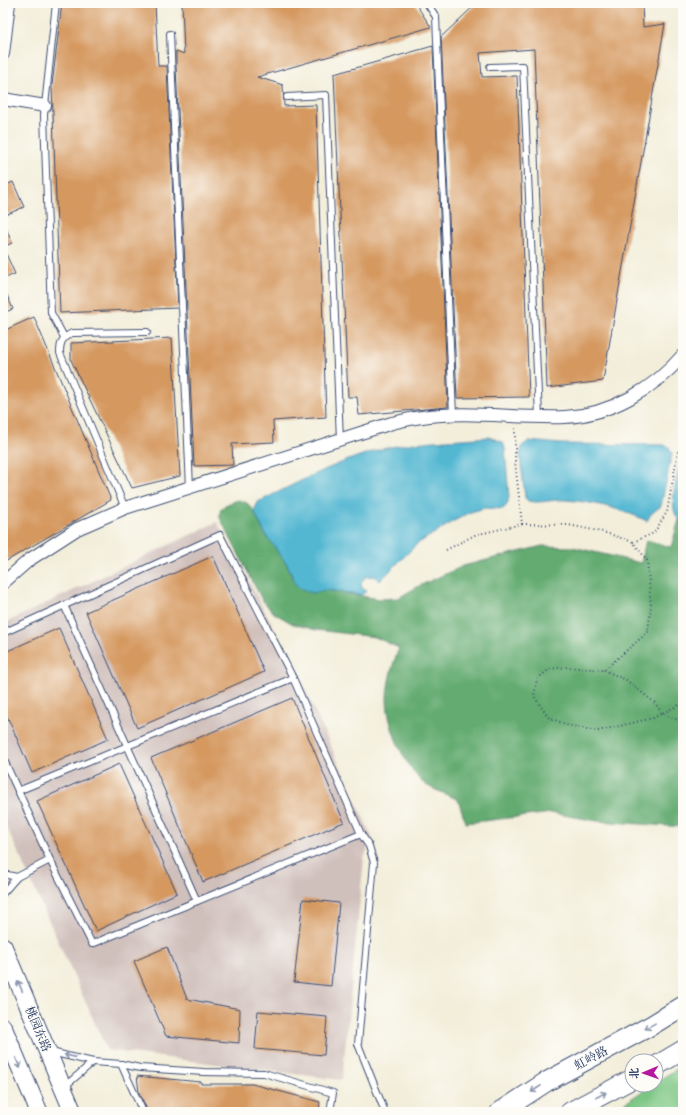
<svg xmlns="http://www.w3.org/2000/svg" width="686" height="1115" viewBox="0 0 686 1115" font-family="'IM FELL French Canon','Noto Serif SC',serif">
<style>
.industrial{fill:#d0c0bc}
.green{fill:#7bc683;stroke:#4b7a70}
.forest{fill:#64ab71;stroke:#406d68}
.water{fill:#53b7d2;stroke:#377398}
.building{fill:#d59960}
.lines{fill:none;stroke-linecap:round;stroke-linejoin:round}
.service-casing{stroke:#3b4c71;stroke-width:8}
.minor-casing{stroke:#3b4c71;stroke-width:14}
.secondary-casing{stroke:#3b4c71;stroke-width:19}
.primary-casing{stroke:#3b4c71;stroke-width:21}
.path{stroke:#3b4c71;stroke-width:2;stroke-dasharray:1 3;stroke-linecap:butt}
.service{stroke:#fff;stroke-width:6}
.minor{stroke:#fff;stroke-width:12}
.secondary{stroke:#fff;stroke-width:17}
.primary{stroke:#fff;stroke-width:19}
.oneway{stroke:#8d97ae}
.labels{text-anchor:middle;dominant-baseline:central;stroke-width:3;stroke-linejoin:round;paint-order:stroke}
.street-label{font-size:12px;fill:#1b2f5e;stroke:#fdfcf7}
</style>
<rect width="100%" height="100%" fill="#fdfcf7"/>
<filter id="ink" filterUnits="userSpaceOnUse"><feTurbulence type="fractalNoise" baseFrequency=".025" numOctaves="2"/><feDisplacementMap in="SourceGraphic" scale="8" xChannelSelector="R" yChannelSelector="G"/><feConvolveMatrix kernelMatrix="1 2 1 2 8 2 1 2 1" color-interpolation-filters="sRGB"/></filter>
<filter id="wash" filterUnits="userSpaceOnUse"><feTurbulence type="fractalNoise" baseFrequency=".012" numOctaves="4" result="noise"/><feDisplacementMap in="SourceGraphic" scale="16" xChannelSelector="R" yChannelSelector="G"/><feGaussianBlur stdDeviation="0.9" result="paint"/><feColorMatrix in="noise" values="0 0 0 0 0 0 0 0 0 0 0 0 0 0 0 0 0 1.4 0 .05"/><feComposite in="paint" operator="in"/></filter>
<g filter="url(#wash)">
<rect width="100%" height="100%" fill="#f3eeda"/>
<!-- industrial -->
<polygon class="industrial" points="217,522 296,669 372,837 364,858 342,1080 107,1050 3,819 3,624"/>
<!-- green -->
<polygon class="green" points="683,1065 683,1112 611,1112 652,1085 656,1085 656,1082"/>
<!-- forest -->
<path class="forest" d="M 238,500 L 247,503 L 254,511 L 265,534 L 287,564 L 293,579 L 312,593 L 326,590 L 380,599 L 398,598 L 419,586 L 463,566 L 542,546 L 573,547 L 641,563 L 646,540 L 671,547 L 679,520 L 683,522 L 683,827 L 597,821 L 552,813 L 466,823 L 458,800 C 448,794 430,789 422,782 C 403,763 386,723 387,696 C 388,679 393,663 399,648 L 375,637 L 316,630 L 293,624 L 274,613 L 262,600 L 220,518 C 218,505 228,504 238,500 Z"/>
<!-- water -->
<g class="water">
<path d="M 489,437 L 503,442 L 505,448 L 509,497 L 507,505 L 503,509 L 485,508 L 471,512 L 454,521 L 417,544 L 380,581 L 374,576 L 365,577 L 361,583 L 362,588 L 367,591 L 361,595 L 326,590 L 312,593 L 297,587 L 287,564 L 265,534 L 254,511 L 258,502 C 301,481 345,457 391,447 C 423,440 457,440 489,437 Z"/>
<path d="M 529,441 L 561,444 L 664,445 L 669,447 L 672,454 L 661,506 L 651,514 L 647,521 C 622,509 594,502 566,500 C 554,499 539,504 528,501 L 525,498 L 520,455 L 522,446 Z"/>
<path d="M 683,456 L 683,522 C 665,514 677,478 680,463 Z"/>
</g>
<g id="blocks">
<!-- building -->
<g class="building">
<polygon points="62,3 155,3 158,66 167,66 178,308 60,313 52,86"/>
<polygon points="182,3 415,3 431,27 257,77 283,85 284,106 316,105 326,417 273,421 274,442 232,444 233,465 194,466 176,66 176,51 184,54"/>
<polygon points="477,3 642,3 643,27 665,24 603,381 547,388 534,49 480,53 482,77 517,76 529,397 457,398 441,37"/>
<polygon points="433,46 448,407 359,415 357,397 348,397 334,74"/>
<polygon points="13,182 24,207 3,216 3,186"/>
<polygon points="3,221 12,243 3,247 15,274 3,279"/>
<polygon points="3,286 13,309 3,313"/>
<polygon points="34,317 111,500 3,563 3,331"/>
<polygon points="172,338 180,476 132,488 71,360 71,343"/>
<polygon points="213,556 264,672 137,728 86,612"/>
<polygon points="59,628 108,739 32,773 3,707 3,653"/>
<polygon points="292,698 344,822 203,882 151,758"/>
<polygon points="119,764 177,893 96,931 37,801"/>
<polygon points="303,899 339,903 331,986 294,982"/>
<polygon points="167,947 187,999 240,1009 239,1043 166,1036 134,961"/>
<polygon points="258,1011 327,1017 324,1055 255,1049"/>
<polygon points="137,1076 201,1082 201,1084 252,1084 320,1102 319,1112 148,1112 139,1092"/>
</g>
</g>
</g>
<g filter="url(#ink)">
<use href="#blocks" fill-opacity="0" stroke="#3b4c71" stroke-width="1"/>
<g class="lines">
<defs>
<g id="service">
<polyline points="56,3 44,115 51,313 64,337"/>
<polyline points="427,3 436,17 453,415"/>
<polyline points="170,34 190,488"/>
<polyline points="490,67 523,66 539,416"/>
<polyline points="287,97 326,95 340,440"/>
<path d="M 125,508 L 60,353 C 60,342 62,338 72,333 L 147,332"/>
<polyline points="64,605 197,901"/>
<polyline points="3,633 220,535 293,678 361,834 92,944 50,860 3,758"/>
<polyline points="18,791 293,678"/>
<polyline points="361,834 369,846 374,863 358,1044 385,1112"/>
<polyline points="3,874 17,877 3,893"/>
<polyline points="17,877 50,860"/>
<polyline points="51,1052 93,1062 121,1064 143,1112"/>
<polyline points="121,1064 140,1068 204,1072 264,1073 333,1093 330,1112"/>
<polyline points="64,1087 93,1062"/>
</g>
<g id="minor">
<polyline points="3,54 9,3"/>
<polyline points="3,99 45,106"/>
<path d="M 3,583 L 29,560 L 77,529 L 125,508 L 392,423 C 402,421 412,418 422,417 C 469,410 518,419 565,417 C 610,415 654,389 683,355"/>
</g>
<g id="secondary">
<polyline points="3,946 73,1112"/>
<polyline points="3,1027 39,1112"/>
</g>
<g id="primary">
<polyline points="656,1066 683,1050"/>
<polyline points="500,1112 546,1082 652,1025 683,1006"/>
<polyline points="570,1112 632,1079"/>
</g>
</defs>
<!-- service casing -->
<use href="#service" class="service-casing"/>
<!-- minor casing -->
<use href="#minor" class="minor-casing"/>
<!-- secondary casing -->
<use href="#secondary" class="secondary-casing"/>
<!-- primary casing -->
<use href="#primary" class="primary-casing"/>
<!-- path -->
<g class="path">
<polyline points="522,524 569,525 603,532 633,542 647,560 651,606 648,632 604,670 567,667 550,669 537,679 534,696 548,717 567,725 598,731 653,718 683,703"/>
<polyline points="633,542 654,533 667,512 678,451"/>
<polyline points="446,550 475,535 522,524 515,461 515,427"/>
<polyline points="604,670 626,680 654,702 663,714 683,722"/>
</g>
<!-- service -->
<use href="#service" class="service"/>
<!-- minor -->
<use href="#minor" class="minor"/>
<!-- secondary -->
<use href="#secondary" class="secondary"/>
<!-- primary -->
<use href="#primary" class="primary"/>
</g>
<!-- one-way arrows -->
<defs><path id="oneway-shaft" d="M-6 0H5M1.5-3L5.5 0L1.5 3" fill="none" stroke-width="1.6" stroke-linecap="round" stroke-linejoin="round"/></defs>
<g class="oneway">
<use href="#oneway-shaft" transform="translate(20 986) rotate(-113)"/>
<use href="#oneway-shaft" transform="translate(650 1026) rotate(151)"/>
<use href="#oneway-shaft" transform="translate(70 1056) rotate(-167)"/>
<use href="#oneway-shaft" transform="translate(18 1063) rotate(67)"/>
<use href="#oneway-shaft" transform="translate(536 1089) rotate(147)"/>
<use href="#oneway-shaft" transform="translate(601 1095) rotate(-28)"/>
</g>
</g>
<g class="labels">
<!-- street labels -->
<g class="street-label">
<text transform="translate(38 1029) rotate(67)">桃园东路</text>
<text transform="translate(591 1058) rotate(-28)">虹岭路</text>
</g>
</g>
<!-- margin -->
<rect width="686" height="1115" fill="none" stroke="#fdfcf7" stroke-width="16"/>
<!-- north arrow -->
<g transform="translate(644 1073) rotate(268)"><circle r="19" fill="#fdfcf7" stroke="#a3aaba"/>
<path d="M0-3L7 15L0 10L-7 15Z" fill="#b5179e"/>
<text y="-6" font-size="11" font-weight="bold" text-anchor="middle" fill="#1b2f5e">北</text>
</g>
</svg>
